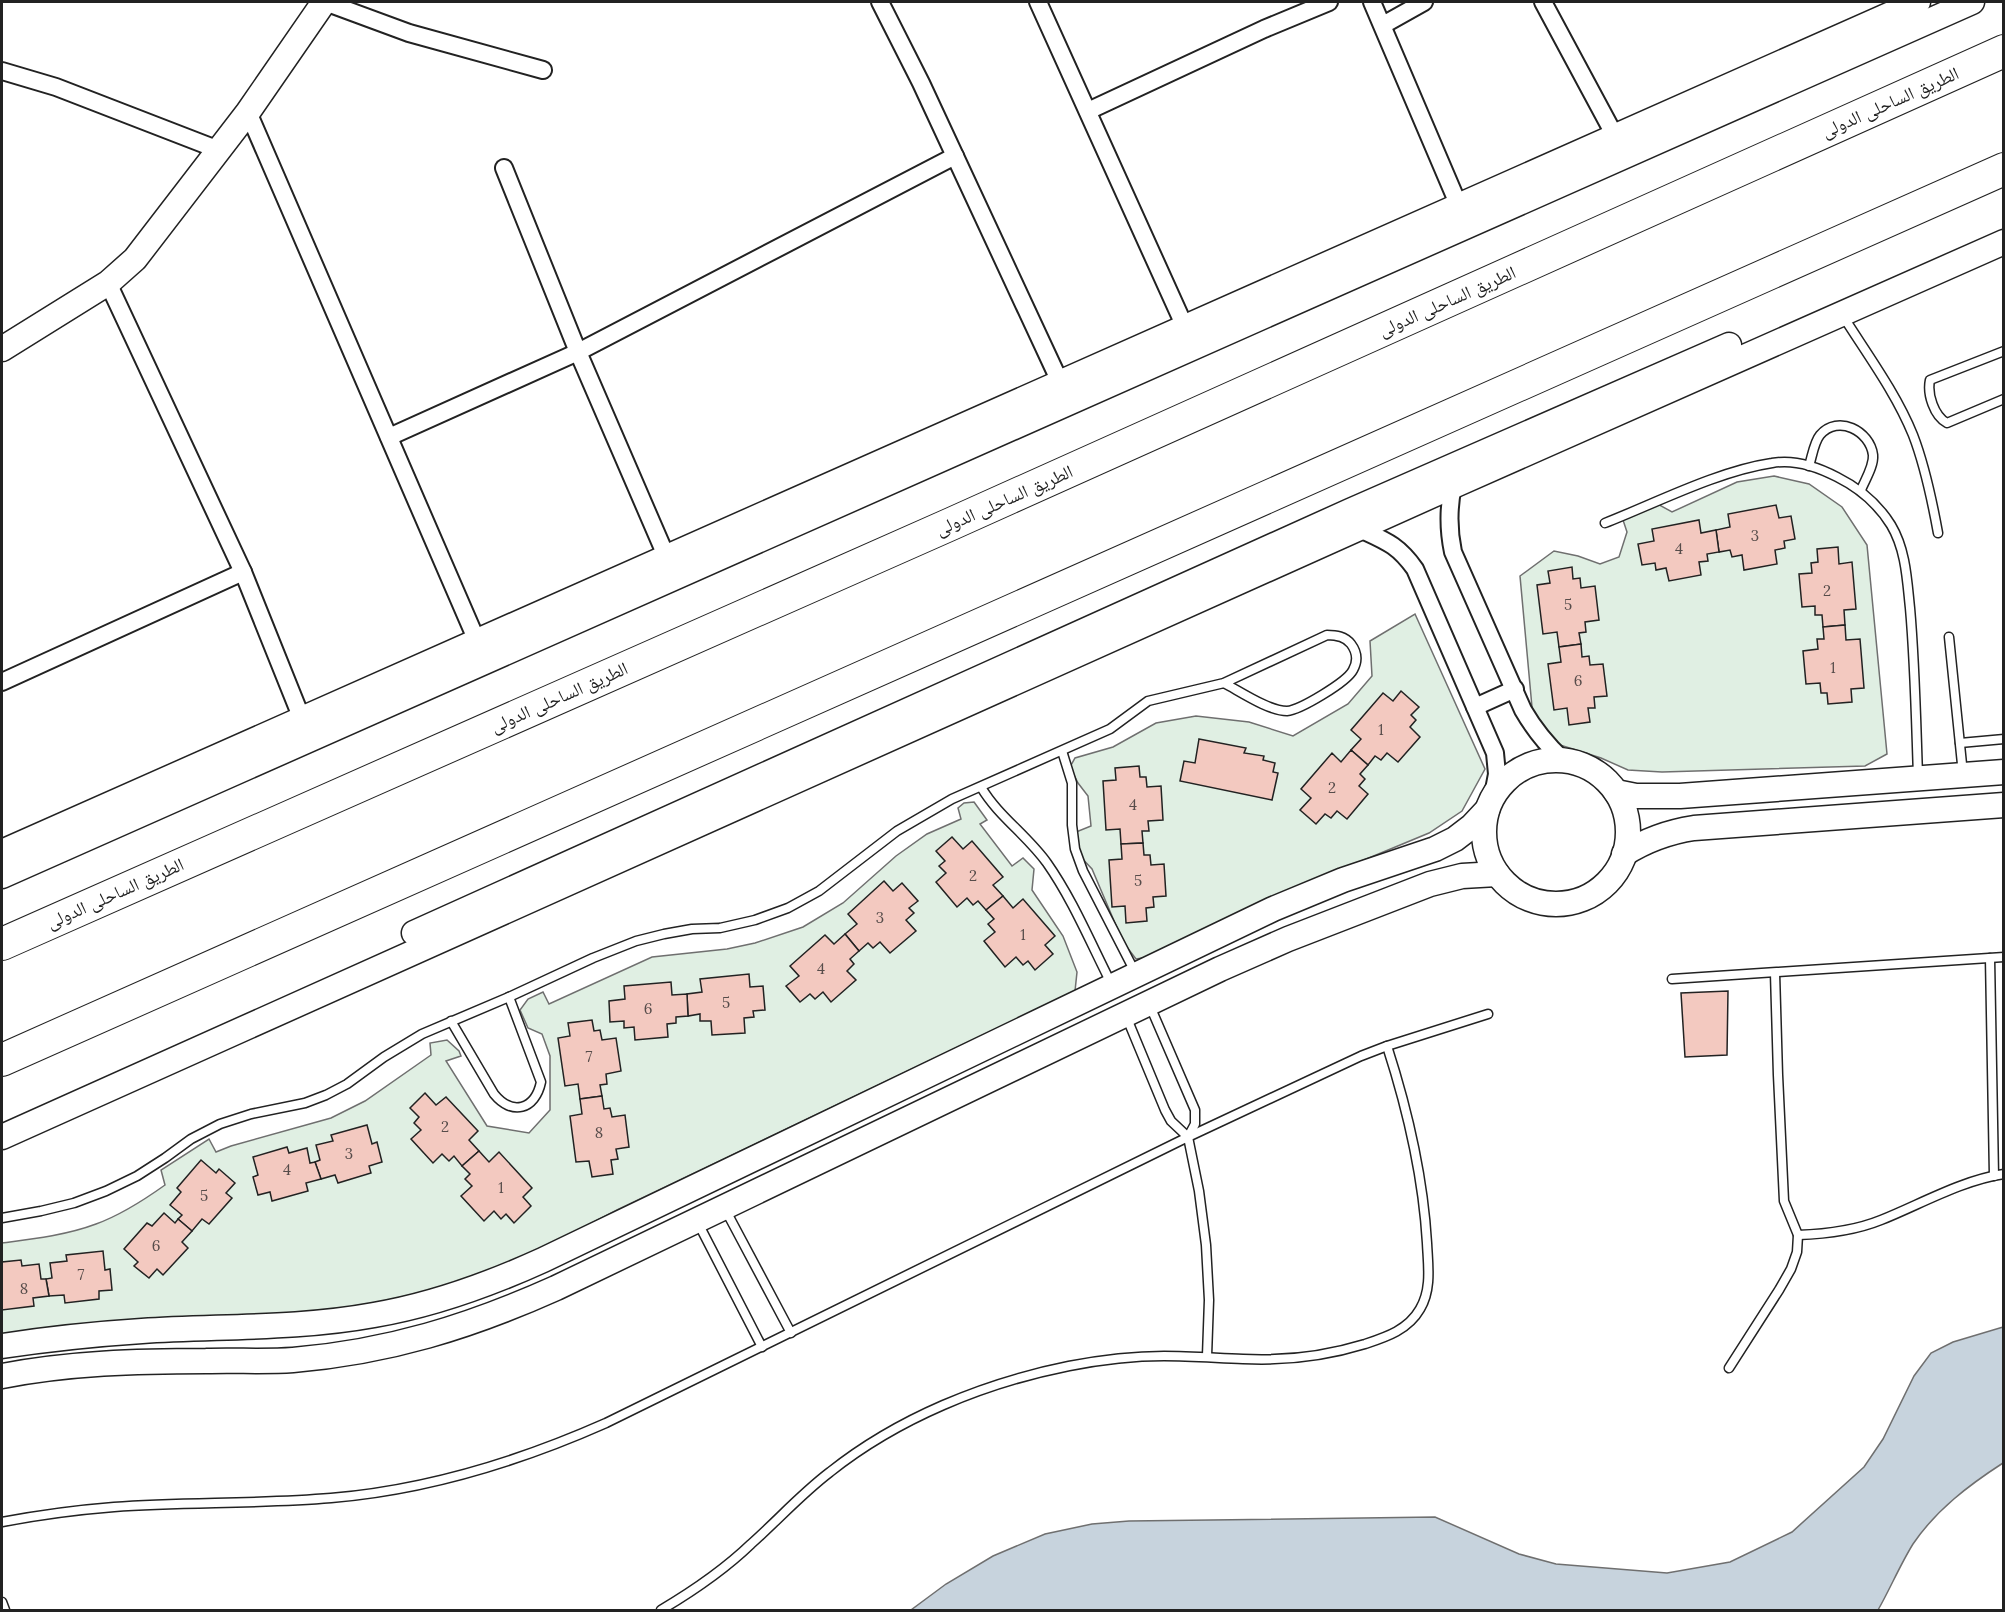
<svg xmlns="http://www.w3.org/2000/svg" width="2005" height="1612" viewBox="0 0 2005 1612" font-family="Lora,'Noto Naskh Arabic',serif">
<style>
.green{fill:#e0efe3;stroke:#6f6f6f;stroke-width:1.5}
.water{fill:#c7d3dd;stroke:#6f6f6f;stroke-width:1.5}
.building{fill:#f3c9c0;stroke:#222;stroke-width:1.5}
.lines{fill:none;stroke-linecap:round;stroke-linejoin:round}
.lane-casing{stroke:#222;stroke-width:11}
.street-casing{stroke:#222;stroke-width:20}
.secondary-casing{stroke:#222;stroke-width:27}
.highway-casing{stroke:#222;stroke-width:34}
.lane{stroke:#fff;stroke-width:8}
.street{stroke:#fff;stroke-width:16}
.secondary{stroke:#fff;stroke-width:24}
.highway{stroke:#fff;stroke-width:32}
.labels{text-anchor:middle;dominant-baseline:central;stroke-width:4.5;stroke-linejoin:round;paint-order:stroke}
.number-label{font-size:15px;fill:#564c4a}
.street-label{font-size:18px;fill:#222;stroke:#fff}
</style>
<rect width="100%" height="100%" fill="#fff"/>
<!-- green -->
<g class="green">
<polygon points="1774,476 1809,484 1842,507 1867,545 1887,754 1865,766 1662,772 1628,770 1601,758 1560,745 1533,718 1520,576 1554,551 1578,556 1600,564 1619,557 1627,532 1622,517 1656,503 1672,512 1737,482"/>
<polygon points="1415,614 1485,769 1462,811 1429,833 1352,865 1155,956 1136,959 1123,942 1092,869 1075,851 1076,832 1091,826 1088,796 1078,783 1070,767 1075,758 1113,747 1156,723 1196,716 1249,722 1293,736 1348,704 1372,676 1370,641"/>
<path d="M 974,802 L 987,820 L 980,824 L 1012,866 L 1023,858 L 1034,869 L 1032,890 L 1063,936 L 1077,972 L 1075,991 L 617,1210 L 507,1267 L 443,1290 L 304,1317 L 2,1336 L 2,1243 C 33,1239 67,1235 96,1224 C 121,1215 144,1200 165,1185 L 161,1170 L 209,1139 L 216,1152 L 231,1146 L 331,1118 L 365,1101 L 431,1055 L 430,1043 L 447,1040 L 459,1051 L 461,1056 L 446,1061 L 487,1126 L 529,1133 L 550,1110 L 550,1056 L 542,1034 L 528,1028 L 520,1010 L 528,999 L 543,992 L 549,1004 L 652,957 L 727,949 L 755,943 L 803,927 L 843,903 L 896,856 L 927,834 L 961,819 L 958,808 L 964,803 Z"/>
</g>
<!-- water -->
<path class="water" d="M 2003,1327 L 2003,1463 C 1969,1485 1936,1510 1913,1544 C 1900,1565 1890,1589 1878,1610 L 911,1610 L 946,1584 L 993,1556 L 1045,1534 L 1092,1524 L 1129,1521 L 1435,1517 L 1519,1554 L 1556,1564 L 1667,1573 L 1730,1562 L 1792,1532 L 1864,1467 L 1883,1439 L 1914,1376 L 1931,1353 L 1953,1342 Z"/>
<!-- building -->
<g class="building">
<polygon points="1776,505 1779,518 1791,516 1795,539 1784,541 1785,548 1775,550 1777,564 1744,570 1742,555 1732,557 1730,550 1719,552 1716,530 1730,527 1728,514"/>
<polygon points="1699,520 1701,533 1716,530 1719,552 1707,554 1708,561 1699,562 1701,575 1669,581 1666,568 1656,570 1655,563 1642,565 1638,544 1654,541 1652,529"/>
<polygon points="1838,547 1839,564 1852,562 1856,609 1844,610 1845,625 1823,627 1822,615 1815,615 1815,606 1802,607 1799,574 1812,573 1811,563 1818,562 1817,549"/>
<polygon points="1572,567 1573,579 1580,578 1581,588 1595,586 1599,620 1585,622 1586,632 1579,633 1581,644 1559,647 1557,632 1543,634 1537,585 1550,583 1548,571"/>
<polygon points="1845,625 1846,640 1860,639 1864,688 1851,689 1852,702 1828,704 1827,693 1821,693 1820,683 1806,684 1803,651 1818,649 1817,639 1824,639 1823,627"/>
<polygon points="1581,644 1582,657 1589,656 1590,665 1603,664 1607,696 1594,697 1595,708 1588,708 1590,722 1569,725 1567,708 1554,710 1548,664 1561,662 1559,647"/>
<polygon points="1401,691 1419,707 1411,715 1416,720 1410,727 1420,737 1398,762 1387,753 1381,760 1375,756 1368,765 1351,750 1361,739 1351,730 1383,693 1393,701"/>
<polygon points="1199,739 1246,748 1244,753 1264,756 1263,760 1275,763 1273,772 1278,773 1272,800 1180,781 1184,761 1195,763"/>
<polygon points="1351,750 1368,765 1360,774 1365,779 1359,786 1368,794 1347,819 1337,811 1331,818 1325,814 1316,824 1300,810 1311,798 1301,789 1332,753 1341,762"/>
<polygon points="1139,766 1140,777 1146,777 1147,787 1161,786 1163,820 1148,821 1149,831 1142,831 1143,843 1121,844 1120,829 1106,830 1103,781 1116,780 1115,768"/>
<polygon points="952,837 963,849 972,841 1003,877 993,885 1003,896 986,910 978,901 973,905 967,898 957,907 936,882 946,873 939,866 945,861 936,851"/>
<polygon points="1143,843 1144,855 1150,855 1151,865 1164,864 1166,896 1153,897 1154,907 1146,908 1147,921 1126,923 1125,906 1112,907 1109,860 1122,859 1121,844"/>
<polygon points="884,881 893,891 902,883 918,901 909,908 914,913 906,920 916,931 890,953 880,942 873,948 868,943 859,951 845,934 857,924 848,914"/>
<polygon points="1003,896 1013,908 1023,899 1055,936 1045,945 1053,954 1035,970 1028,961 1023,965 1016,957 1005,967 984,941 995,932 988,924 994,919 986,910"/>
<polygon points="845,934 859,951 850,959 854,964 847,971 856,980 831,1002 823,992 815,999 810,994 800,1002 786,986 799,976 790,966 825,935 834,944"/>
<polygon points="749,974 750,987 763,986 765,1010 753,1011 754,1017 744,1018 745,1033 712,1035 711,1021 700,1021 700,1014 688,1016 687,994 702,992 700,979"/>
<polygon points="671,982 672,995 687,994 688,1016 676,1017 676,1023 667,1024 668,1037 635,1040 634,1027 624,1028 624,1021 610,1022 609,1001 625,999 624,986"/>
<polygon points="1728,991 1727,1055 1685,1057 1681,993"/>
<polygon points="592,1020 594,1031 600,1030 602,1040 616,1038 621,1071 606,1074 607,1084 600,1085 602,1096 580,1099 578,1084 565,1086 558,1038 570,1036 568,1023"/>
<polygon points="425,1093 436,1105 446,1097 478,1131 469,1140 479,1151 462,1166 454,1156 449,1161 442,1154 433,1163 411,1139 421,1130 414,1123 419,1117 410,1108"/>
<polygon points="602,1096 604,1109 610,1108 612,1117 625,1115 629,1147 616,1149 618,1159 611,1160 613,1174 592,1177 589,1161 576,1162 570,1116 582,1114 580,1099"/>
<polygon points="367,1125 372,1144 377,1142 382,1162 369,1166 371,1173 338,1183 335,1175 321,1179 315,1162 320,1160 316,1145 333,1141 331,1135"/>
<polygon points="287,1147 289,1153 307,1148 310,1163 315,1162 321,1179 306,1183 308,1191 272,1201 270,1192 258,1195 253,1177 258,1175 253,1157"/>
<polygon points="479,1151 489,1162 499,1152 532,1188 523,1197 531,1206 514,1223 506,1214 501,1219 494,1211 484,1221 461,1196 472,1186 465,1179 470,1174 462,1166"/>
<polygon points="201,1160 216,1173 219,1169 235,1183 226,1193 232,1198 209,1224 202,1219 192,1231 178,1219 182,1215 170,1205 181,1192 177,1188"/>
<polygon points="164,1213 175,1223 178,1219 192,1231 182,1242 188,1248 163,1275 157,1269 149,1278 134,1266 138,1262 124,1249 147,1223 152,1226"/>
<polygon points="103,1251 105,1270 110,1269 112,1290 99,1291 99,1299 65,1303 64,1295 49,1296 46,1279 52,1278 50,1263 67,1261 66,1255"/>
<polygon points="21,1260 22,1266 39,1264 41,1279 46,1279 49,1296 33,1298 34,1306 2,1310 2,1262"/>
</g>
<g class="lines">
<defs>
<g id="lane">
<path d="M 1843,316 C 1867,354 1896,393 1913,435 C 1925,466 1932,500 1938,533"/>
<path d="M 2004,351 L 1930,380 C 1927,394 1934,416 1947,423 L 2004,399"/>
<path d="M 1809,466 C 1812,457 1814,442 1820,435 C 1838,414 1870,431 1873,455 C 1874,466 1865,480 1861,490"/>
<path d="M 1605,523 C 1656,503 1718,471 1772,463 C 1794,459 1818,467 1837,477 C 1859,488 1878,504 1891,525 C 1906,550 1907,580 1910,608 C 1915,664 1916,720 1918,776"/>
<polyline points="1949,637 1963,774"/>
<polyline points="1960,743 2004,739"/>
<polyline points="1062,751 1072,783 1072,825 1075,849 1083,871 1135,972"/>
<path d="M 981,787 C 998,816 1027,835 1047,863 C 1073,900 1091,944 1112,985"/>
<polyline points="1990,958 1994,1176"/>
<polyline points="1672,979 2004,957"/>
<polyline points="1150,1006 1195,1110 1195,1124 1188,1137 1199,1191 1206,1245 1209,1300 1207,1356"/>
<polyline points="1126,1016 1165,1110 1171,1121 1188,1137"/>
<path d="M 451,1021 L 494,1094 C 512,1116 535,1110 541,1082 L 509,997"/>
<polyline points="725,1209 791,1333"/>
<path d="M 2,1218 L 41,1211 L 74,1203 L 106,1191 L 137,1176 L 165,1158 L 191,1139 L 220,1124 L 251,1114 L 305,1103 L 326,1095 L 347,1084 L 384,1057 L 422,1034 L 509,997 L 593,958 L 636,941 L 664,934 L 692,929 L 720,928 L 755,920 L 788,908 L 819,891 L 897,831 L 952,799 L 1110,729 L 1148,701 L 1224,683 L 1327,635 C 1336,635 1345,636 1351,644 C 1357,652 1358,661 1353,670 C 1347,682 1300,710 1287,711 C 1269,711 1241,692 1224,683"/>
<polyline points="697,1221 762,1347"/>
<path d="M 1798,1235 C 1827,1234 1854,1231 1881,1220 C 1919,1205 1962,1180 2004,1174"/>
<polyline points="1729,1368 1779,1290 1791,1269 1797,1252 1798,1235 1784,1201 1778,1075 1775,973"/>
<path d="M 2,1522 C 39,1515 76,1510 114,1507 C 186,1502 259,1504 331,1498 C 427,1490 518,1462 606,1423 L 1188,1137 L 1361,1056 L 1387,1046 L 1488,1014"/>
<polyline points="2,1602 5,1610"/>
<path d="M 661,1610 C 693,1591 724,1570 751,1544 C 778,1520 801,1494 830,1472 C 898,1418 984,1383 1069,1366 C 1100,1360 1133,1356 1164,1356 C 1190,1356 1216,1358 1243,1359 C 1283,1361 1326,1356 1365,1344 C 1386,1337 1408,1330 1420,1309 C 1432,1289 1428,1265 1427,1243 C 1423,1175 1408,1111 1387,1046"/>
</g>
<g id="street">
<polyline points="325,2 409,33 543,70"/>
<polyline points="880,2 921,83 1060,382"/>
<polyline points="1038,2 1185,327"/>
<polyline points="1372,2 1459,206"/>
<polyline points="1543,2 1615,136"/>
<polyline points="1383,25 1424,2"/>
<polyline points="2,71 56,87 219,150"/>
<polyline points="1088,111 1264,29 1329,2"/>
<polyline points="248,112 477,641"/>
<polyline points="504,168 578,352 667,558"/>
<polyline points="108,283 243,572 302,719"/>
<polyline points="389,437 578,352 955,156"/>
<path d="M 1453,486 C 1448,509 1448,528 1453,552 L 1523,710 C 1534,729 1546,744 1563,760"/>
<path d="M 1360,529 C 1386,541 1398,545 1415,569 L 1495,753 L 1497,774 L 1493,795"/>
<polyline points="2,682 243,572"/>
<polyline points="1475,707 1515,689"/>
</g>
<g id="secondary">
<polyline points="2,349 108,283 135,259 248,112 324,2"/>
<circle cx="1556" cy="832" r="72"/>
<polyline points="1616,792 1636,796 1680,796 2004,772"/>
<polyline points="2,852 1918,2"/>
<path d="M 1624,854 C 1646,840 1668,832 1694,828 L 2004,805"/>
<polyline points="2,876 1972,2"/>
<polyline points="414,933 1350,511 1729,345"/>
<polyline points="2,1137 1453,486 2004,242"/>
<path d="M 2,1346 C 48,1339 95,1334 142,1331 C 219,1326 298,1329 374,1315 C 433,1305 488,1285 543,1260 L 1273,909 L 1343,880 L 1435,849 L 1455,839 L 1472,826 L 1487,810"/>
<path d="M 2,1376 C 69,1363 137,1361 206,1361 C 235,1360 264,1362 293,1360 C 388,1352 469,1327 556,1288 L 1220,969 L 1288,939 L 1430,884 L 1462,876 L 1497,874"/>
</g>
<g id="highway">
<polyline points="2,944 951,524 2004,51"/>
<polyline points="2,1060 2004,169"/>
</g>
</defs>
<!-- lane casing -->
<use href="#lane" class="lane-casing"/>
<!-- street casing -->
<use href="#street" class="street-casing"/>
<!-- secondary casing -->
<use href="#secondary" class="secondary-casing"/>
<!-- highway casing -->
<use href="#highway" class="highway-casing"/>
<!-- lane -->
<use href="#lane" class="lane"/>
<!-- street -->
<use href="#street" class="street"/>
<!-- secondary -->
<use href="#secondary" class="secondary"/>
<!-- highway -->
<use href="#highway" class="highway"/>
</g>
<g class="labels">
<!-- number labels -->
<g class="number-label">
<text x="1755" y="535">3</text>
<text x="1679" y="548">4</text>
<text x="1827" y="590">2</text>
<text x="1568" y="604">5</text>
<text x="1833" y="667">1</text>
<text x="1578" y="680">6</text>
<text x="1381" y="729">1</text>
<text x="1332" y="787">2</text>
<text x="1133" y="804">4</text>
<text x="973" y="875">2</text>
<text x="1138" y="880">5</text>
<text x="880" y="917">3</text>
<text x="1023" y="934">1</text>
<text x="821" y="968">4</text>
<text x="726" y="1002">5</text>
<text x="648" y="1008">6</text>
<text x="589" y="1056">7</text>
<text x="445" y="1126">2</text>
<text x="599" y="1132">8</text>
<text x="349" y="1153">3</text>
<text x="287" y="1169">4</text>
<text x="501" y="1187">1</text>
<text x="204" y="1195">5</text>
<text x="156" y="1245">6</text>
<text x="81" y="1274">7</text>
<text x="24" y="1288">8</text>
</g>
<!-- street labels -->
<g class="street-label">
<text transform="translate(1890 102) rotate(-24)">الطريق الساحلى الدولى</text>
<text transform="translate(1447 301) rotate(-24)">الطريق الساحلى الدولى</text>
<text transform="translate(1004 500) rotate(-24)">الطريق الساحلى الدولى</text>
<text transform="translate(559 697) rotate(-24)">الطريق الساحلى الدولى</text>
<text transform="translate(115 893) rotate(-24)">الطريق الساحلى الدولى</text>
</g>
</g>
<!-- border -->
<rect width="2005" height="1612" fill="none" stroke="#222222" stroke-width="6"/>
</svg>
